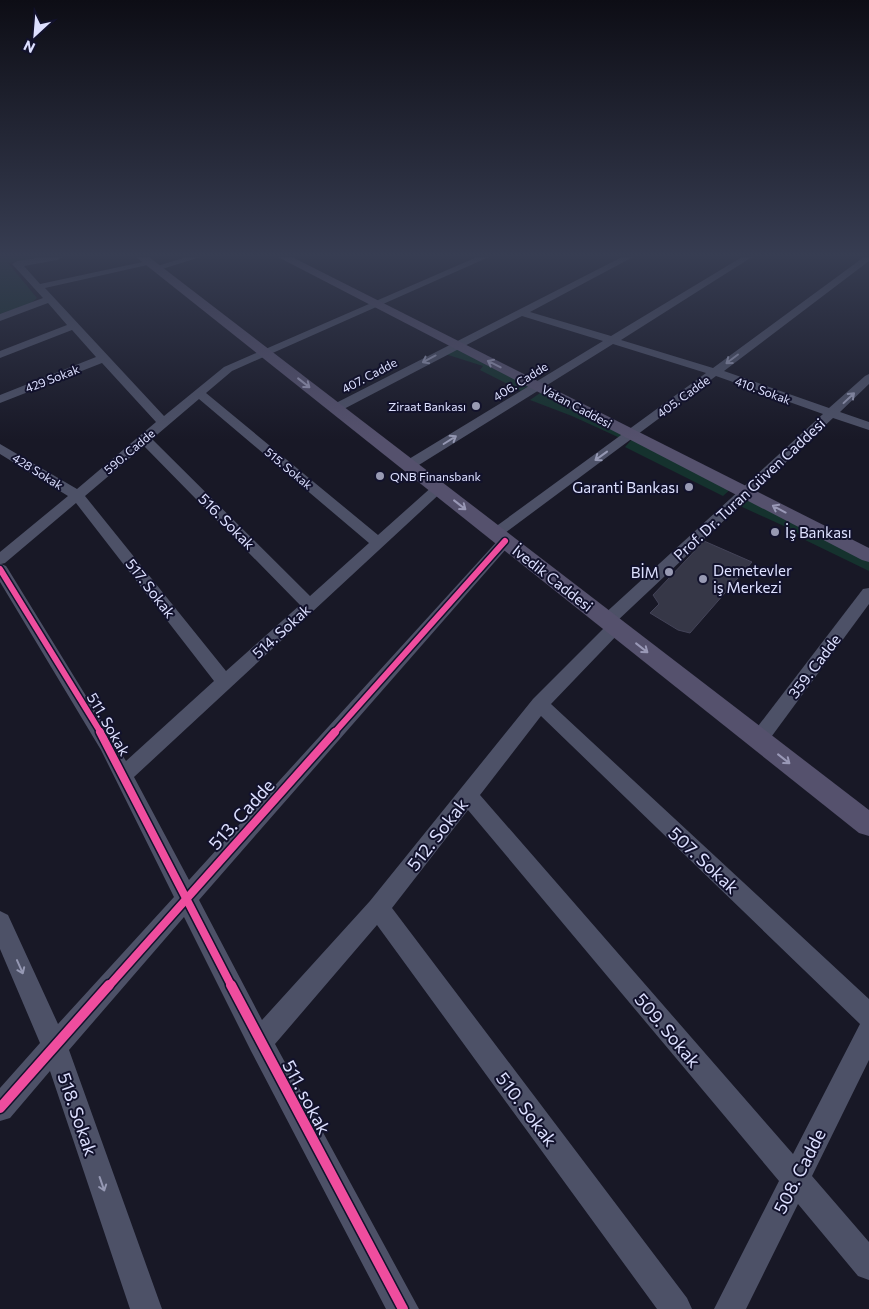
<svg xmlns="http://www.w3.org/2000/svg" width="869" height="1309" viewBox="0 0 869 1309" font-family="Commissioner,sans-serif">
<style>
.green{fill:#15322e}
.building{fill:#363747;stroke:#434358}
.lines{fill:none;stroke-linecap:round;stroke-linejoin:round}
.minor{fill:#4d5167;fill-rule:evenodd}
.major{fill:#55516d;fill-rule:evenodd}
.cycleway-far2-casing{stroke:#12122c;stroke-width:9}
.cycleway-far1-casing{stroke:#12122c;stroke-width:11}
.cycleway-casing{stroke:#12122c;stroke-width:13}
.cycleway-far2{stroke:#ef4d9e;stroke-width:6}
.cycleway-far1{stroke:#ef4d9e;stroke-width:8}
.cycleway{stroke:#ef4d9e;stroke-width:10}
.oneway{stroke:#9598b3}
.oneway2{stroke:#9998b6}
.poi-dot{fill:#989ab3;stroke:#12122c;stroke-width:2}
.labels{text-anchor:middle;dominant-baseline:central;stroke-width:4;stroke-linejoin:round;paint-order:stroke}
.far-street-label{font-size:12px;fill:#dde0ff;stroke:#12122c}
.far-poi-label{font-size:12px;fill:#dde0ff;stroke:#12122c;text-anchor:end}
.poi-label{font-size:15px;fill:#dde0ff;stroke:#12122c;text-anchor:end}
.street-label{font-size:15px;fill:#dde0ff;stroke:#12122c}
.near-street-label{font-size:18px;fill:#dde0ff;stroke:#12122c}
</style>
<rect width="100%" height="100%" fill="#181826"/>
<!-- green -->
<g class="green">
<polygon points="0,257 40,257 8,263 37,298 30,304 0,314"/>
<polygon points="456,348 532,384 521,391 480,370 483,366 445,354"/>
<polygon points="543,391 624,434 620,438 572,416 530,400"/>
<polygon points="633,438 732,488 723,496 625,447"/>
<polygon points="748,496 869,561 869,571 801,538 797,532 740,506"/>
</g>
<!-- building -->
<polygon class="building" points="704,541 752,562 690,633 678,630 650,613 659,604 653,595"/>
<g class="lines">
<!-- minor -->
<g class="minor">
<path d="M 44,257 L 62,257 L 57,260 L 24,266 L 40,284 L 152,260 L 152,264 L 45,288 L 164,416 L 224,367 L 477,257 L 489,257 L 232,371 L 206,393 L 378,535 L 434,485 L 444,485 L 446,488 L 134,777 L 189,880 L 500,538 L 510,538 L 513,541 L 199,900 L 262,1020 L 370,901 L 533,699 L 606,626 L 601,625 L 599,621 L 601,617 L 823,414 L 716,376 L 501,536 L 491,536 L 489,533 L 491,530 L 706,373 L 613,344 L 414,468 L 404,468 L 402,465 L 404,462 L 603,341 L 522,316 L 340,411 L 332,411 L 330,408 L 332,405 L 622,257 L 633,257 L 530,312 L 611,336 L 742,257 L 752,257 L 621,340 L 713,368 L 864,257 L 869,257 L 869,261 L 724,371 L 829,408 L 865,376 L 869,374 L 869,384 L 840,412 L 869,422 L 869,430 L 833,418 L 616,622 L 621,623 L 623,627 L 621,631 L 551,704 L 869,999 L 869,1060 L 812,1176 L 869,1242 L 869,1280 L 858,1276 L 798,1204 L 746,1309 L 714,1309 L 779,1181 L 468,810 L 392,908 L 687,1298 L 692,1309 L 657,1309 L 377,925 L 275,1044 L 419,1309 L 386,1309 L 251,1051 L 184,917 L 69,1050 L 162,1309 L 130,1309 L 50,1071 L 10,1118 L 0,1121 L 0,1088 L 40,1043 L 0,949 L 0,911 L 8,915 L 58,1024 L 174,897 L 101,750 L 0,582 L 0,552 L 68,496 L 0,454 L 0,444 L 77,489 L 156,422 L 102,363 L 0,403 L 0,395 L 96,357 L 72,330 L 0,358 L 0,351 L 67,325 L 48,303 L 0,321 L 0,314 L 43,298 L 12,264 L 17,261 ZM 199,399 L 369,543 L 310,596 L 152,439 ZM 144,446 L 300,605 L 226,671 L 85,496 ZM 76,503 L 214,681 L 126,761 L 8,569 L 6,566 L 1,564 L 5,563 ZM 541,716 L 860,1024 L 793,1154 L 480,795 Z"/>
<polygon points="186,257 200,257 156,271 151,268"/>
<polygon points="869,588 869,604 766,744 759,746 752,744 749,739 752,734 863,589"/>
</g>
<!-- major -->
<g class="major">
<polygon points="136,257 149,257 869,810 869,836 859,833"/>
<polygon points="278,257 292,257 869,548 869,562 862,560"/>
</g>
<defs>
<g id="cycleway-far2">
<polyline points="0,569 101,733"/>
<polyline points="334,733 505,541"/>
</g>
<g id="cycleway-far1">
<polyline points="100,732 232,987"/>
<polyline points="108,987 335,732"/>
</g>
<g id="cycleway">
<polyline points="231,985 403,1309"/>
<polyline points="0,1108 109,985"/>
</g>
</defs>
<!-- cycleway-far2 casing -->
<use href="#cycleway-far2" class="cycleway-far2-casing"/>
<!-- cycleway-far1 casing -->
<use href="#cycleway-far1" class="cycleway-far1-casing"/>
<!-- cycleway casing -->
<use href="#cycleway" class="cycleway-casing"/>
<!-- cycleway-far2 -->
<use href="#cycleway-far2" class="cycleway-far2"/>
<!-- cycleway-far1 -->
<use href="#cycleway-far1" class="cycleway-far1"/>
<!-- cycleway -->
<use href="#cycleway" class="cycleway"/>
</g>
<!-- one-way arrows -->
<defs><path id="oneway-shaft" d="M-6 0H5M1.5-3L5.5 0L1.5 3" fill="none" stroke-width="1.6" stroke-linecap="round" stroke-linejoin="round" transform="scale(1.25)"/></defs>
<g class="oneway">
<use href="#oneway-shaft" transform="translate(429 359) rotate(152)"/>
<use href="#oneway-shaft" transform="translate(732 359) rotate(143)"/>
<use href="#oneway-shaft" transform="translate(849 398) rotate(-43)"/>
<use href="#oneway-shaft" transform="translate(450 440) rotate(-32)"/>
<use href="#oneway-shaft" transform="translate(601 456) rotate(144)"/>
<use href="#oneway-shaft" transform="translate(20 967) rotate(66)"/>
<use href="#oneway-shaft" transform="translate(102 1184) rotate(71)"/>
</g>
<g class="oneway2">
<use href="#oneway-shaft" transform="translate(494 364) rotate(-153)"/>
<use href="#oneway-shaft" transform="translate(304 383) rotate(38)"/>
<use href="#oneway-shaft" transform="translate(460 505) rotate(38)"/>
<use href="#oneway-shaft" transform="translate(779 509) rotate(-152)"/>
<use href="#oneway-shaft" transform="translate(642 648) rotate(38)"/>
<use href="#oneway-shaft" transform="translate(784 759) rotate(38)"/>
</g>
<!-- sky -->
<linearGradient id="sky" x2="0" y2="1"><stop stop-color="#0d0d15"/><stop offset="0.58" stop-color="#373d52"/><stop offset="1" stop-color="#373d52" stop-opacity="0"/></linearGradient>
<rect width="869" height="440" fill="url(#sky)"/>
<!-- markers -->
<g class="poi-dot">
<circle cx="476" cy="406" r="5"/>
<circle cx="380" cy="476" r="5"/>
<circle cx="689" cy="487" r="5"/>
<circle cx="775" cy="532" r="5"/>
<circle cx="669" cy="572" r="5"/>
<circle cx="703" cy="579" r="5"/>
</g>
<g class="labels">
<!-- far-street labels -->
<g class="far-street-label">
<text transform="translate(369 375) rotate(-28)">407. Cadde</text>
<text transform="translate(52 378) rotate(-21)">429 Sokak</text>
<text transform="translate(520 381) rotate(-32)">406. Cadde</text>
<text transform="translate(763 390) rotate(20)">410. Sokak</text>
<text transform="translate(683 396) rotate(-36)">405. Cadde</text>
<text transform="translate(577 406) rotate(28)">Vatan Caddesi</text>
<text transform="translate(129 451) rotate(-40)">590. Cadde</text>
<text transform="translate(289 468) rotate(40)">515. Sokak</text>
<text transform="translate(38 471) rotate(32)">428 Sokak</text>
</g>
<!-- far-poi labels -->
<g class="far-poi-label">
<text x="466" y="406">Ziraat Bankası</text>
<text x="390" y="476" text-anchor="start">QNB Finansbank</text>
</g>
<!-- poi labels -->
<g class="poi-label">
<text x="679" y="487">Garanti Bankası</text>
<text x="785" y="532" text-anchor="start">İş Bankası</text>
<text x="713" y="570" text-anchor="start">Demetevler<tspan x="713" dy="17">iş Merkezi</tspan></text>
<text x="659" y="572">BİM</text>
</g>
<!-- street labels -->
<g class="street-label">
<text transform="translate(749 489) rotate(-43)">Prof. Dr. Turan Güven Caddesi</text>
<text transform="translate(227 521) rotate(45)">516. Sokak</text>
<text transform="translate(553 578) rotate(38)">İvedik Caddesi</text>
<text transform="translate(151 588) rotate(52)">517. Sokak</text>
<text transform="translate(281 631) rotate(-42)">514. Sokak</text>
<text transform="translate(814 666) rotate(-53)">359. Cadde</text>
<text transform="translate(109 724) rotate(60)">511. Sokak</text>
</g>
<!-- near-street labels -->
<g class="near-street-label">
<text transform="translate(241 814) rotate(-48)">513. Cadde</text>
<text transform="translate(437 834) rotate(-52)">512. Sokak</text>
<text transform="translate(704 860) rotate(43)">507. Sokak</text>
<text transform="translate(668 1030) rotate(50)">509. Sokak</text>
<text transform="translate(307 1097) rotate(62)">511. sokak</text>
<text transform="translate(527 1109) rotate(53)">510. Sokak</text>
<text transform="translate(78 1114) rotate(71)">518. Sokak</text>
<text transform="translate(799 1171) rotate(-63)">508. Cadde</text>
</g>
</g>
<!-- north arrow -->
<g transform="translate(35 35) rotate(206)" stroke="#12122c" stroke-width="4" paint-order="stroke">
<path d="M0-4L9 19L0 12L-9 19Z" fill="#dde0ff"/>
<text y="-8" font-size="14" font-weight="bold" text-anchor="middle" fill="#dde0ff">N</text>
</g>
</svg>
